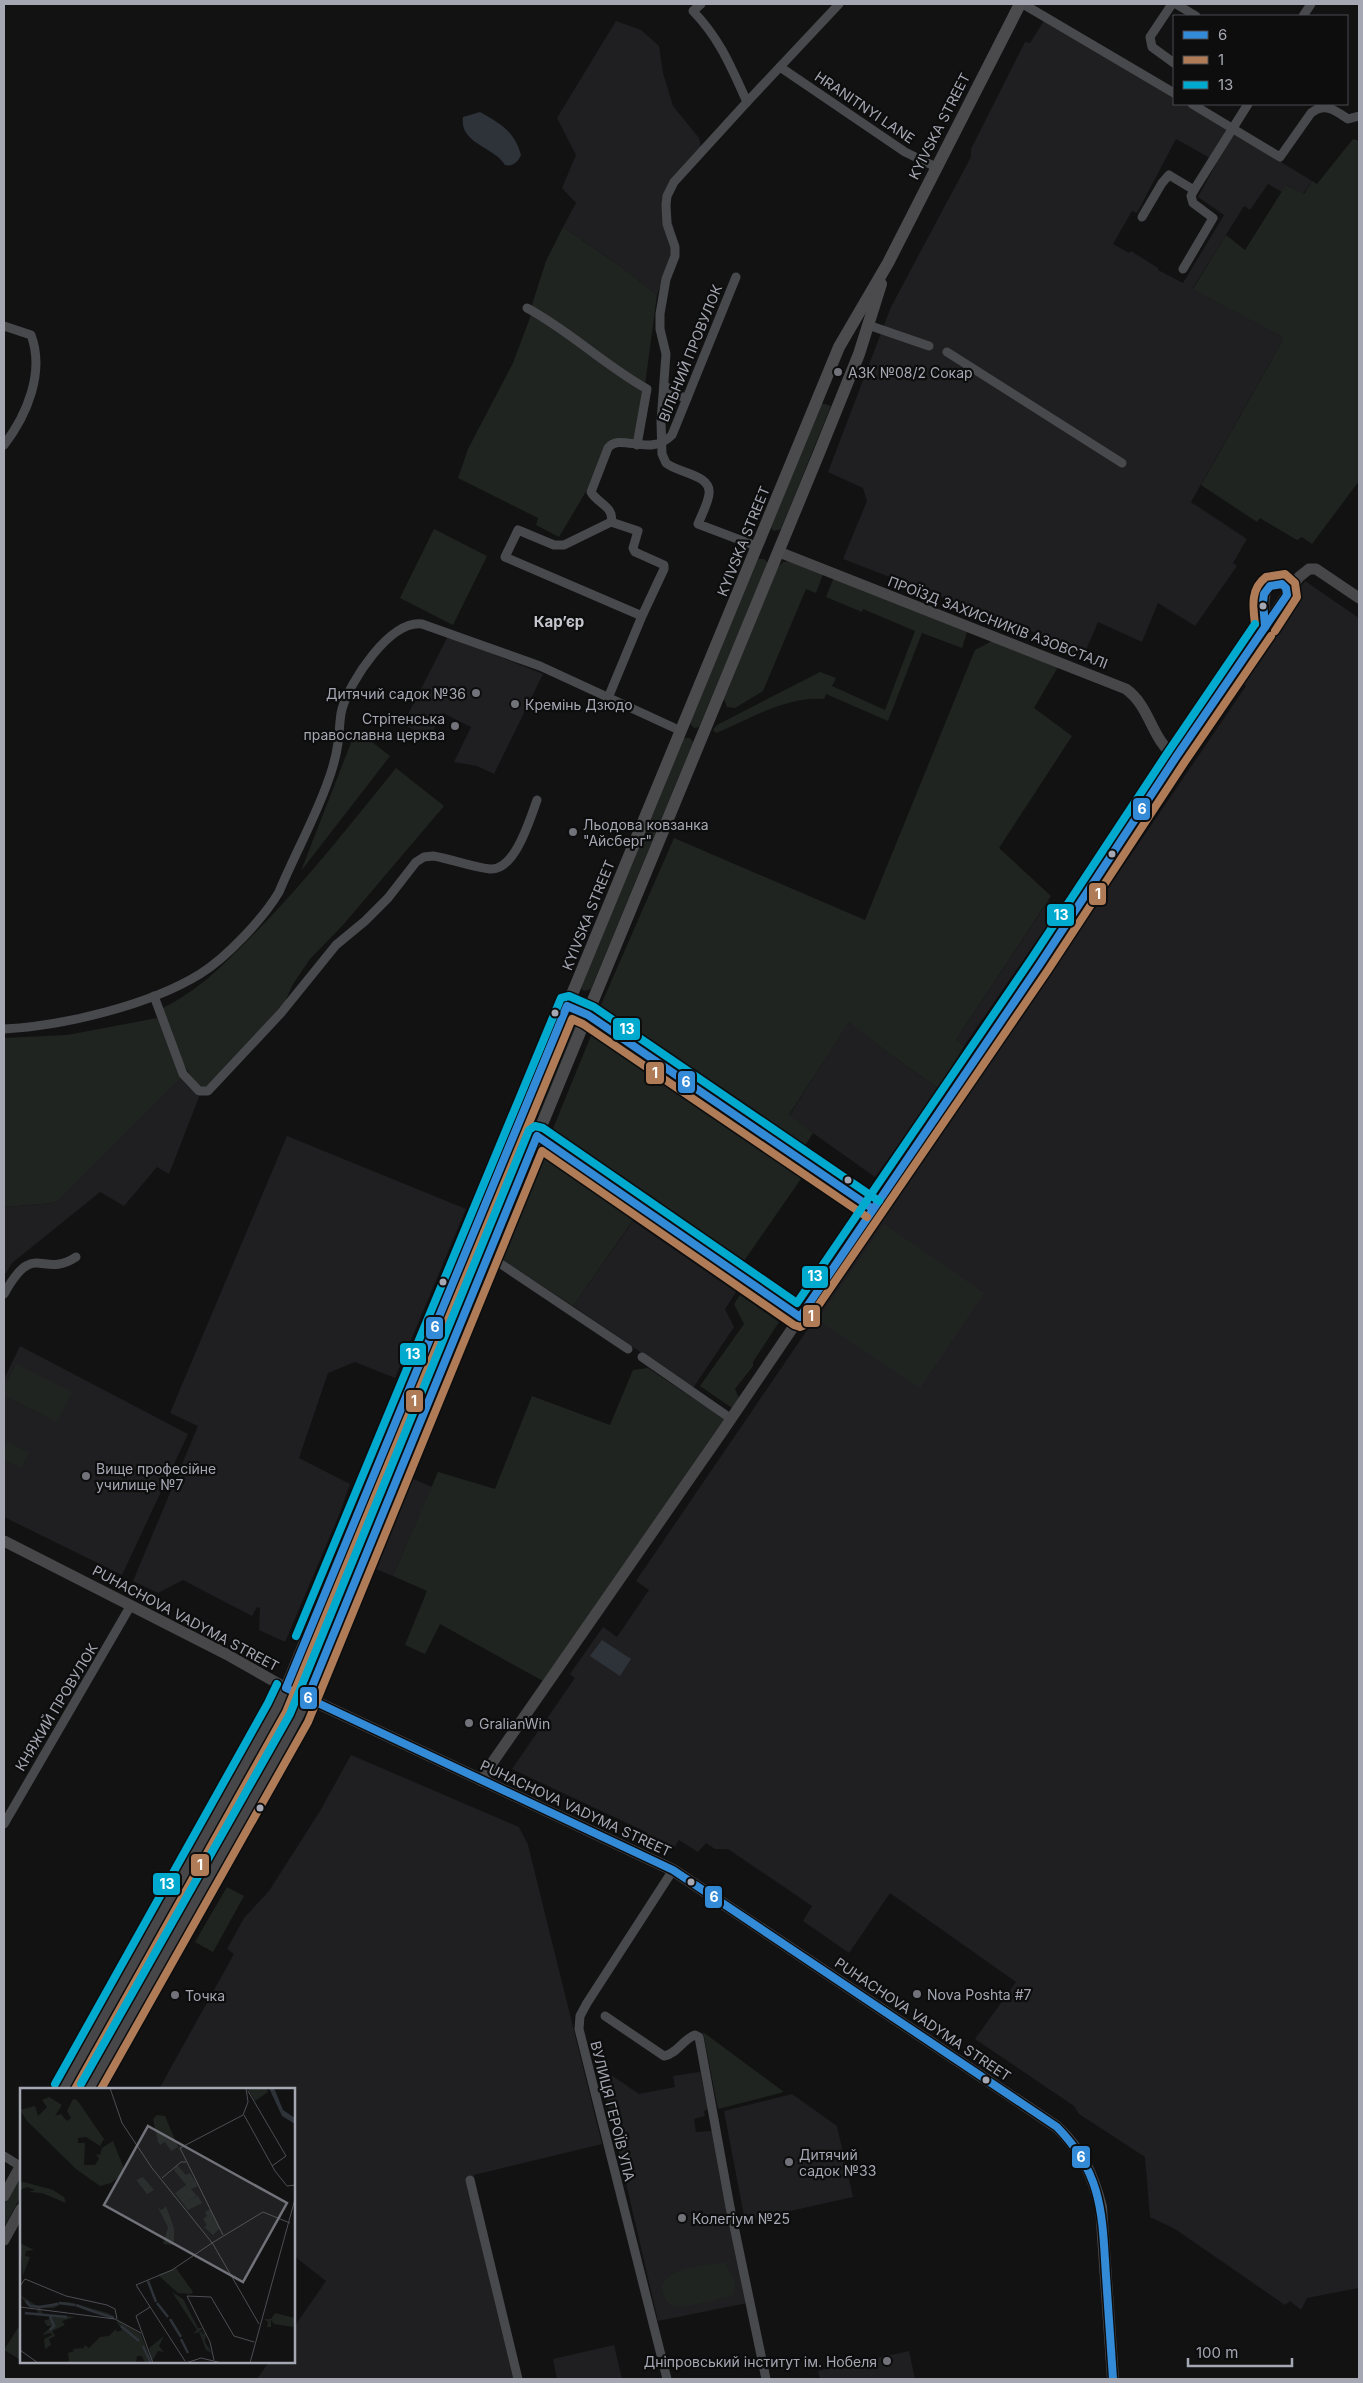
<svg xmlns="http://www.w3.org/2000/svg" width="1363" height="2383" viewBox="0 0 1363 2383" font-family="Inter,sans-serif">
<style>
.built{fill:#1f1f21;fill-rule:evenodd}
.green{fill:#1f2421}
.water{fill:#2e333a}
.lines{fill:none;stroke-linecap:round;stroke-linejoin:round}
.street{stroke:#48494c;stroke-width:9}
.secondary{stroke:#474749;stroke-width:11}
.primary{stroke:#4b4b4e;stroke-width:12}
.bus-1-casing{stroke:#0d0d0e;stroke-width:11}
.bus-2-casing{stroke:#0d0d0e;stroke-width:11}
.bus-3-casing{stroke:#0d0d0e;stroke-width:11}
.bus-1{stroke:#338bd7;stroke-width:8}
.bus-2{stroke:#b07c57;stroke-width:8}
.bus-3{stroke:#00a9ce;stroke-width:8}
.poi-dot{fill:#72737a;stroke:#0d0d0e;stroke-width:2}
.bus-dot{fill:#a5a7b2;stroke:#0d0d0e;stroke-width:2}
.labels{text-anchor:middle;dominant-baseline:central;stroke-width:4.5;stroke-linejoin:round;paint-order:stroke}
.street-label{font-size:14px;fill:#a5a7b2;stroke:#0d0d0e}
.poi-label{font-size:14px;fill:#a5a7b2;stroke:#0d0d0e;text-anchor:start}
.neighbourhood-label{font-size:15px;font-weight:bold;fill:#c5c6ce;stroke:#0d0d0e}
.inset-river{fill:none;stroke:#2e333a;stroke-width:2.5}
.inset-road{fill:none;stroke:#4d4e53;stroke-width:1}
.view{fill:#72737a;fill-opacity:0.15;stroke:#72737a;stroke-width:2.5}
.inset-edge{fill:none;stroke:#a5a7b2;stroke-width:2.5}
.line-badge{stroke:#0d0d0e;stroke-width:2}
.badge-label{font-size:14px;text-anchor:middle;font-weight:bold;fill:#fff}
</style>
<rect width="100%" height="100%" fill="#121213"/>
<!-- built -->
<g class="built">
<path d="M 1045,19 L 1174,94 L 1174,104 L 1191,104 L 1195,109 L 1312,181 L 1303,194 L 1287,185 L 1282,192 L 1268,184 L 1250,210 L 1244,206 L 1193,288 L 1281,336 L 1283,340 L 1191,502 L 1247,539 L 1233,563 L 1237,566 L 1195,626 L 1158,603 L 1142,642 L 1098,622 L 1083,657 L 1062,648 L 1059,642 L 843,559 L 867,501 L 863,488 L 828,472 L 891,307 L 971,157 L 971,149 L 1025,42 L 1030,43 ZM 1176,139 L 1217,162 L 1198,197 L 1224,215 L 1183,283 L 1158,270 L 1158,268 L 1131,251 L 1129,253 L 1113,244 L 1132,211 L 1137,213 Z"/>
<polygon points="616,21 641,30 659,46 663,73 673,106 699,138 701,147 673,187 669,206 675,237 669,263 657,295 624,269 563,227 576,203 562,188 576,155 557,118"/>
<polygon points="1305,581 1359,618 1359,2288 1307,2298 1301,2310 1290,2301 1285,2305 1175,2229 1150,2217 1145,2157 1079,2114 1074,2106 975,2039 1016,1982 890,1893 849,1953 803,1921 812,1906 728,1849 715,1849 706,1843 698,1852 679,1840 673,1849 648,1837 646,1832 512,1769 575,1678 570,1674 603,1627 617,1637 649,1590 636,1581 1246,686 1238,680"/>
<polygon points="448,636 543,674 494,774 477,766 454,762 471,727 443,713 429,739 403,724"/>
<polygon points="1048,901 1059,908 964,1046 956,1040"/>
<polygon points="849,1021 891,1055 939,1089 875,1177 789,1116"/>
<polygon points="181,1078 184,1078 199,1097 169,1174 157,1167 124,1206 100,1192 12,1263 4,1276 4,1207 53,1203 59,1200"/>
<polygon points="287,1136 466,1209 395,1378 355,1362 328,1373 299,1458 350,1484 339,1515 285,1642 259,1630 260,1608 257,1607 252,1616 183,1580 158,1593 133,1581 198,1426 170,1413"/>
<polygon points="633,1221 736,1292 725,1309 734,1327 693,1388 573,1306"/>
<polygon points="20,1346 188,1434 122,1575 4,1517 4,1379"/>
<polygon points="409,1477 432,1487 393,1576 371,1567"/>
<polygon points="351,1755 519,1827 528,1845 602,2144 474,2175 519,2379 257,2379 269,2362 294,2362 294,2327 326,2281 294,2256 294,2089 159,2089 234,1954 227,1949 244,1918 269,1891 320,1811"/>
<polygon points="607,2072 639,2094 675,2087 673,2076 700,2072 708,2109 704,2111 705,2116 694,2119 696,2132 712,2131 747,2303 658,2321 601,2075"/>
<polygon points="792,2094 837,2126 853,2197 745,2221 724,2111"/>
<polygon points="614,2345 622,2379 557,2379 553,2359"/>
<polygon points="909,2351 915,2379 820,2379 818,2371"/>
</g>
<!-- green -->
<g class="green">
<polygon points="1353,139 1359,141 1359,481 1312,544 1302,537 1297,540 1260,518 1257,522 1201,485 1283,340 1281,336 1193,289 1226,235 1245,250 1286,185 1304,194 1312,181 1317,184"/>
<polygon points="563,227 624,269 657,295 645,385 531,308 546,261"/>
<polygon points="531,315 565,333 613,372 643,390 637,440 612,440 594,478 559,537 536,525 538,518 458,478 468,449 513,363"/>
<polygon points="821,403 831,406 781,529 774,531 771,528"/>
<polygon points="434,529 487,556 453,625 400,598"/>
<polygon points="758,559 764,559 768,563 699,727 694,728 690,723"/>
<polygon points="791,561 823,574 816,593 806,589 763,691 735,708 727,707 724,699 778,567 783,562"/>
<path d="M 834,577 L 967,632 L 962,648 L 922,633 L 888,721 L 826,694 L 824,699 C 786,696 750,719 716,733 L 713,730 L 717,725 L 820,672 L 836,678 L 832,686 L 885,710 L 915,631 L 863,609 L 862,612 L 826,597 Z"/>
<polygon points="992,641 1058,667 1034,708 1072,736 999,848 1051,896 956,1040 964,1046 939,1089 891,1055 849,1022 789,1115 813,1133 801,1152 774,1131 605,1019 600,1012 600,1007 674,838 865,920 975,650"/>
<polygon points="356,730 390,756 301,871"/>
<polygon points="683,738 690,738 693,742 591,989 584,991 581,988"/>
<path d="M 396,768 L 444,806 L 343,925 L 310,959 L 293,984 L 285,1002 L 208,1087 L 201,1089 C 181,1067 172,1037 161,1009 C 199,990 220,968 250,938 C 303,885 349,826 396,768 Z"/>
<polygon points="157,1018 181,1078 59,1200 53,1203 4,1207 4,1038 67,1035"/>
<polygon points="568,1018 574,1018 578,1024 539,1115 532,1117 529,1114"/>
<polygon points="595,1026 807,1170 744,1261 552,1131"/>
<polygon points="519,1138 525,1139 528,1142 495,1224 489,1225 486,1220"/>
<polygon points="543,1155 636,1216 573,1306 498,1257"/>
<polygon points="884,1224 984,1293 920,1388 818,1320"/>
<polygon points="481,1237 488,1242 429,1383 422,1385 418,1381 477,1239"/>
<polygon points="740,1295 779,1322 753,1362 753,1366 735,1389 739,1398 732,1408 700,1386 744,1324 734,1304"/>
<polygon points="16,1364 72,1392 57,1422 4,1395 4,1388"/>
<polygon points="648,1368 724,1419 543,1681 440,1624 425,1654 405,1645 427,1591 393,1576 438,1472 495,1489 532,1396 610,1425 633,1370"/>
<polygon points="412,1395 417,1396 420,1402 319,1648 313,1650 309,1646"/>
<polygon points="7,1442 29,1452 22,1468 4,1460 4,1449"/>
<polygon points="279,1719 285,1721 287,1726 81,2089 69,2089"/>
<polygon points="227,1887 244,1896 213,1952 195,1942"/>
<polygon points="703,2032 784,2092 718,2109"/>
<polygon points="21,2173 21,2196 4,2227 4,2205"/>
<path d="M 725,2262 C 728,2277 741,2276 732,2296 C 715,2299 695,2306 679,2307 C 672,2307 666,2302 664,2296 C 651,2268 708,2265 725,2262 Z"/>
<polygon points="21,2323 21,2360 4,2350"/>
</g>
<!-- water -->
<g class="water">
<path d="M 480,112 C 500,123 515,132 521,155 C 518,162 512,167 505,165 C 495,147 459,144 463,117 Z"/>
<polygon points="602,1640 631,1659 620,1676 590,1656"/>
</g>
<g class="lines">
<!-- street -->
<g class="street">
<path d="M 701,4 L 693,11 C 720,39 731,67 747,102 L 839,4"/>
<polyline points="1023,4 1174,93"/>
<polyline points="1172,4 1150,37 1152,47 1174,63"/>
<polyline points="1176,4 1196,16"/>
<polyline points="1303,16 1311,4"/>
<polyline points="780,67 905,152 936,167"/>
<path d="M 747,102 L 674,182 L 667,196 L 666,205 L 667,224 L 675,247 L 675,256 L 666,279 L 660,314 L 660,329 L 666,354 L 661,422 L 662,454 L 666,463 C 677,473 712,474 709,494 C 708,503 702,514 698,524 L 756,546"/>
<path d="M 1192,104 L 1280,157 L 1311,113 C 1325,102 1335,110 1348,119 L 1359,116"/>
<polyline points="1142,217 1162,183 1169,175 1194,190 1248,104"/>
<polyline points="1183,269 1213,218 1193,203 1191,196 1194,190"/>
<path d="M 527,308 C 570,331 604,365 647,389 L 637,445"/>
<polyline points="868,325 929,346"/>
<path d="M 4,326 L 31,335 C 45,372 27,415 4,445"/>
<polyline points="947,352 1122,463"/>
<polyline points="664,385 676,395 687,398"/>
<path d="M 611,522 C 615,507 597,503 591,492 L 608,448 C 620,432 650,458 672,435 L 736,277"/>
<polyline points="608,698 642,616 505,557 518,530 554,545 564,545 611,522 638,531 633,548 635,552 664,565 664,569 642,616"/>
<path d="M 154,996 L 183,1074 L 199,1091 L 208,1091 L 281,1013 L 336,945 L 365,921 L 388,898 L 416,862 L 424,857 L 433,856 C 452,859 471,867 490,869 C 515,871 530,819 537,800"/>
<polyline points="588,1015 873,1209"/>
<path d="M 4,1029 C 63,1026 150,1005 200,974 C 226,958 263,919 279,892 C 294,856 314,820 327,784 C 332,771 336,757 338,743 C 340,732 339,720 342,709 C 350,681 390,620 422,624 L 540,666 L 681,731"/>
<polyline points="537,1136 800,1317"/>
<polyline points="489,1256 628,1349"/>
<path d="M 4,1294 C 35,1238 41,1280 76,1257"/>
<polyline points="642,1357 730,1418"/>
<polyline points="4,1824 131,1605"/>
<path d="M 605,2016 L 664,2056 C 678,2053 682,2040 695,2035 L 699,2037 L 730,2207 L 766,2379"/>
<polyline points="4,2156 20,2166"/>
<polyline points="470,2180 518,2379"/>
<polyline points="667,2379 579,2029 580,2016 587,2003 673,1870"/>
</g>
<!-- secondary -->
<g class="secondary">
<path d="M 779,552 L 1126,689 C 1151,707 1151,740 1176,757"/>
<path d="M 1265,628 C 1265,615 1257,578 1282,584 L 1286,588 L 1287,595"/>
<polyline points="4,1541 226,1654 286,1688 277,1708 64,2089"/>
<polyline points="482,1781 490,1766 722,1432 1040,964 1176,757 1299,577 1309,569 1316,569 1359,598"/>
<polyline points="90,2089 284,1743 307,1699"/>
<polyline points="4,2196 21,2165"/>
<polyline points="4,2240 21,2209"/>
</g>
<!-- primary -->
<g class="primary">
<path d="M 1020,4 L 888,263 L 839,347 L 286,1688 L 673,1870 L 1057,2127 C 1081,2150 1093,2175 1101,2207 L 1113,2379"/>
<polyline points="307,1699 346,1599 819,453 859,354 881,284"/>
</g>
<defs>
<g id="bus-1">
<polygon points="1282,584 1286,588 1287,595 1265,627 1263,602 1264,594 1270,586"/>
<path d="M 873,1209 L 588,1015 L 567,1006 L 286,1688 L 673,1870 L 1057,2127 C 1103,2174 1102,2214 1106,2276 C 1108,2310 1111,2345 1113,2379"/>
<polyline points="307,1699 537,1136 800,1317 1040,964 1176,757 1265,627"/>
</g>
<g id="bus-2">
<path d="M 1255,624 C 1253,607 1250,589 1266,577 L 1285,574 L 1295,583 L 1297,597 L 1275,631"/>
<polyline points="75,2089 286,1712 572,1019 583,1024 867,1217"/>
<polyline points="101,2089 308,1722 542,1151 794,1325 800,1327 805,1325 1048,970 1184,763 1271,636"/>
</g>
<g id="bus-3">
<polyline points="296,1636 561,998 569,996 594,1007 879,1201"/>
<polyline points="55,2084 268,1703 277,1684"/>
<polyline points="81,2084 290,1714 529,1130 535,1126 543,1128 797,1303 1032,958 1168,752 1255,624"/>
</g>
</defs>
<!-- bus-1 casing -->
<use href="#bus-1" class="bus-1-casing"/>
<!-- bus-2 casing -->
<use href="#bus-2" class="bus-2-casing"/>
<!-- bus-3 casing -->
<use href="#bus-3" class="bus-3-casing"/>
<!-- bus-1 -->
<use href="#bus-1" class="bus-1"/>
<!-- bus-2 -->
<use href="#bus-2" class="bus-2"/>
<!-- bus-3 -->
<use href="#bus-3" class="bus-3"/>
</g>
<!-- markers -->
<g class="poi-dot">
<circle cx="838" cy="372" r="5"/>
<circle cx="476" cy="693" r="5"/>
<circle cx="515" cy="704" r="5"/>
<circle cx="455" cy="726" r="5"/>
<circle cx="573" cy="832" r="5"/>
<circle cx="86" cy="1476" r="5"/>
<circle cx="469" cy="1723" r="5"/>
<circle cx="917" cy="1994" r="5"/>
<circle cx="175" cy="1995" r="5"/>
<circle cx="789" cy="2162" r="5"/>
<circle cx="682" cy="2218" r="5"/>
<circle cx="887" cy="2361" r="5"/>
</g>
<g class="bus-dot">
<circle cx="1263" cy="606" r="4.5"/>
<circle cx="1112" cy="854" r="4.5"/>
<circle cx="555" cy="1013" r="4.5"/>
<circle cx="848" cy="1180" r="4.5"/>
<circle cx="443" cy="1282" r="4.5"/>
<circle cx="260" cy="1808" r="4.5"/>
<circle cx="691" cy="1882" r="4.5"/>
<circle cx="986" cy="2080" r="4.5"/>
</g>
<g class="labels">
<!-- street labels -->
<g class="street-label">
<text transform="translate(865 107) rotate(34)">HRANITNYI LANE</text>
<text transform="translate(939 126) rotate(-63)">KYIVSKA STREET</text>
<text transform="translate(690 353) rotate(-68)">ВІЛЬНИЙ ПРОВУЛОК</text>
<text transform="translate(743 541) rotate(-68)">KYIVSKA STREET</text>
<text transform="translate(998 622) rotate(21)">ПРОЇЗД ЗАХИСНИКІВ АЗОВСТАЛІ</text>
<text transform="translate(588 915) rotate(-68)">KYIVSKA STREET</text>
<text transform="translate(186 1618) rotate(28)">PUHACHOVA VADYMA STREET</text>
<text transform="translate(56 1707) rotate(-59)">КНЯЖИЙ ПРОВУЛОК</text>
<text transform="translate(576 1808) rotate(25)">PUHACHOVA VADYMA STREET</text>
<text transform="translate(923 2019) rotate(34)">PUHACHOVA VADYMA STREET</text>
<text transform="translate(613 2111) rotate(76)">ВУЛИЦЯ ГЕРОЇВ УПА</text>
</g>
<!-- poi labels -->
<g class="poi-label">
<text x="848" y="372">АЗК №08/2 Сокар</text>
<text x="466" y="693" text-anchor="end">Дитячий садок №36</text>
<text x="525" y="704">Кремінь Дзюдо</text>
<text x="445" y="718" text-anchor="end">Стрітенська<tspan x="445" dy="16">православна церква</tspan></text>
<text x="583" y="824">Льодова ковзанка<tspan x="583" dy="16">"Айсберг"</tspan></text>
<text x="96" y="1468">Вище професійне<tspan x="96" dy="16">училище №7</tspan></text>
<text x="479" y="1723">GralianWin</text>
<text x="927" y="1994">Nova Poshta #7</text>
<text x="185" y="1995">Точка</text>
<text x="799" y="2154">Дитячий<tspan x="799" dy="16">садок №33</tspan></text>
<text x="692" y="2218">Колегіум №25</text>
<text x="877" y="2361" text-anchor="end">Дніпровський інститут ім. Нобеля</text>
</g>
<!-- neighbourhood labels -->
<g class="neighbourhood-label">
<text x="559" y="621">Кар’єр</text>
</g>
</g>
<!-- overview -->
<g transform="translate(20 2088)">
<rect width="275" height="275" fill="#121213"/>
<path d="M 227,0 L 246,0 L 248,4 L 235,13 ZM 29,9 L 42,17 L 35,28 L 41,26 L 47,33 L 51,30 L 47,23 L 53,11 L 57,12 L 84,51 L 80,58 L 66,49 L 58,50 L 58,55 L 65,55 L 64,77 L 75,77 L 79,71 L 76,66 L 80,67 L 82,60 L 93,53 L 104,81 L 100,88 L 91,95 L 80,98 L 56,81 L 7,33 L 0,22 L 15,18 L 18,28 L 27,19 L 22,12 ZM 137,27 L 145,28 L 158,59 L 151,63 L 145,54 L 140,57 L 138,54 L 133,31 ZM 157,77 L 166,87 L 170,85 L 178,98 L 171,101 L 177,108 L 164,115 L 178,108 L 182,115 L 168,122 L 155,105 L 166,97 L 154,82 ZM 123,89 L 134,102 L 127,106 L 116,92 ZM 0,93 L 33,102 L 44,109 L 46,115 L 22,105 L 9,104 L 15,102 L 7,99 L 0,102 ZM 146,118 L 154,140 L 154,157 L 143,156 L 148,139 L 138,120 L 142,122 ZM 190,121 L 200,140 L 193,147 L 184,139 L 187,137 L 183,131 L 187,128 L 185,124 ZM 0,155 L 14,162 L 6,163 L 5,168 L 10,169 L 3,187 ZM 156,180 L 173,204 L 171,206 L 158,205 L 138,187 ZM 152,204 L 163,211 L 178,240 L 183,240 L 179,244 L 184,243 L 181,246 L 186,245 L 185,254 L 192,265 L 186,262 L 179,244 L 173,246 L 177,242 ZM 0,207 L 17,218 L 23,219 L 38,214 L 48,214 L 88,225 L 95,229 L 43,215 L 34,220 L 20,220 L 23,226 L 55,229 L 42,233 L 45,237 L 32,243 L 35,248 L 29,251 L 31,257 L 25,261 L 24,251 L 32,247 L 31,245 L 22,247 L 32,238 L 27,238 L 24,233 L 29,231 L 29,228 L 0,226 L 17,225 L 18,220 L 7,217 ZM 255,225 L 275,230 L 273,239 L 254,236 L 251,232 L 251,239 L 247,239 L 248,234 L 244,231 L 251,231 ZM 96,232 L 121,246 L 132,275 L 125,275 L 122,268 L 117,268 L 116,275 L 45,275 L 49,273 L 48,265 L 54,263 L 53,261 L 64,260 L 65,257 L 69,260 L 80,249 L 89,248 L 96,241 L 97,244 L 102,242 ZM 144,248 L 139,258 L 144,264 L 138,263 L 132,273 L 129,260 Z" fill="#1f2421"/>
<path d="M 249,0 L 254,0 L 263,22 L 275,30 L 275,36 L 262,28 Z" fill="#2e333a"/>
<path class="inset-river" d="M 128,193 L 136,214M 6,213 L 10,218 L 20,219 L 38,216M 39,215 L 55,217M 137,215 L 148,229M 56,217 L 72,223M 72,223 L 94,230M 5,225 L 47,229M 30,228 L 34,238 L 30,242M 150,231 L 161,249M 101,238 L 119,253M 161,251 L 168,265M 123,258 L 131,275"/>
<path class="inset-road" d="M 90,0 L 102,35 L 132,80 L 193,156 L 239,236M 228,3 L 266,68 L 252,78M 224,27 L 255,83 L 267,98 L 275,97M 142,90 L 161,74 L 166,74M 203,147 L 160,60 L 223,27 L 228,14 L 226,0M 192,155 L 243,124 L 270,135M 0,198 L 5,191 L 46,208 L 87,217 L 95,221 L 97,231M 0,219 L 95,231 L 121,245M 130,219 L 116,228 L 133,275M 0,262 L 18,275M 194,272 L 190,254 L 167,208 L 191,209 L 214,248 L 234,254M 165,273 L 116,197 L 152,182 L 192,155M 166,275 L 181,270 L 202,275M 230,275 L 275,111"/>
<path class="view" d="M 128,38 L 267,115 L 223,194 L 84,117 Z"/>
<rect width="275" height="275" class="inset-edge"/>
</g>
<g class="line-badge">
<rect x="1132" y="797" width="19" height="24" rx="5" fill="#338bd7"/>
<rect x="1088" y="882" width="19" height="24" rx="5" fill="#b07c57"/>
<rect x="1046" y="903" width="29" height="24" rx="5" fill="#00a9ce"/>
<rect x="612" y="1017" width="29" height="24" rx="5" fill="#00a9ce"/>
<rect x="645" y="1061" width="20" height="24" rx="5" fill="#b07c57"/>
<rect x="677" y="1070" width="19" height="24" rx="5" fill="#338bd7"/>
<rect x="801" y="1265" width="28" height="24" rx="5" fill="#00a9ce"/>
<rect x="802" y="1304" width="19" height="24" rx="5" fill="#b07c57"/>
<rect x="425" y="1316" width="19" height="24" rx="5" fill="#338bd7"/>
<rect x="399" y="1342" width="28" height="24" rx="5" fill="#00a9ce"/>
<rect x="405" y="1389" width="19" height="24" rx="5" fill="#b07c57"/>
<rect x="299" y="1686" width="19" height="24" rx="5" fill="#338bd7"/>
<rect x="190" y="1853" width="20" height="24" rx="5" fill="#b07c57"/>
<rect x="152" y="1872" width="29" height="24" rx="5" fill="#00a9ce"/>
<rect x="704" y="1885" width="19" height="24" rx="5" fill="#338bd7"/>
<rect x="1071" y="2145" width="20" height="24" rx="5" fill="#338bd7"/>
</g>
<g class="badge-label">
<text x="1142" y="814">6</text>
<text x="1098" y="899">1</text>
<text x="1061" y="920">13</text>
<text x="627" y="1034">13</text>
<text x="655" y="1078">1</text>
<text x="686" y="1087">6</text>
<text x="815" y="1281">13</text>
<text x="811" y="1321">1</text>
<text x="435" y="1332">6</text>
<text x="413" y="1359">13</text>
<text x="414" y="1406">1</text>
<text x="308" y="1703">6</text>
<text x="200" y="1870">1</text>
<text x="167" y="1889">13</text>
<text x="714" y="1902">6</text>
<text x="1081" y="2162">6</text>
</g>
<!-- border -->
<rect width="1363" height="2383" fill="none" stroke="#a5a7b2" stroke-width="10"/>
<!-- legend -->
<rect x="1173" y="15" width="175" height="90" fill="#0d0d0e" stroke="#4a4b50"/>
<rect x="1183" y="31" width="25" height="8" fill="#338bd7" stroke="#4a4b50"/>
<text x="1218" y="40" font-size="15" fill="#a5a7b2">6</text>
<rect x="1183" y="56" width="25" height="8" fill="#b07c57" stroke="#4a4b50"/>
<text x="1218" y="65" font-size="15" fill="#a5a7b2">1</text>
<rect x="1183" y="81" width="25" height="8" fill="#00a9ce" stroke="#4a4b50"/>
<text x="1218" y="90" font-size="15" fill="#a5a7b2">13</text>
<!-- scale -->
<path d="M1188 2358v8h104v-8" fill="none" stroke="#a5a7b2" stroke-width="2.5"/>
<text x="1196" y="2358" font-size="15" fill="#a5a7b2" stroke="#0d0d0e" stroke-width="4" paint-order="stroke">100 m</text>
</svg>
